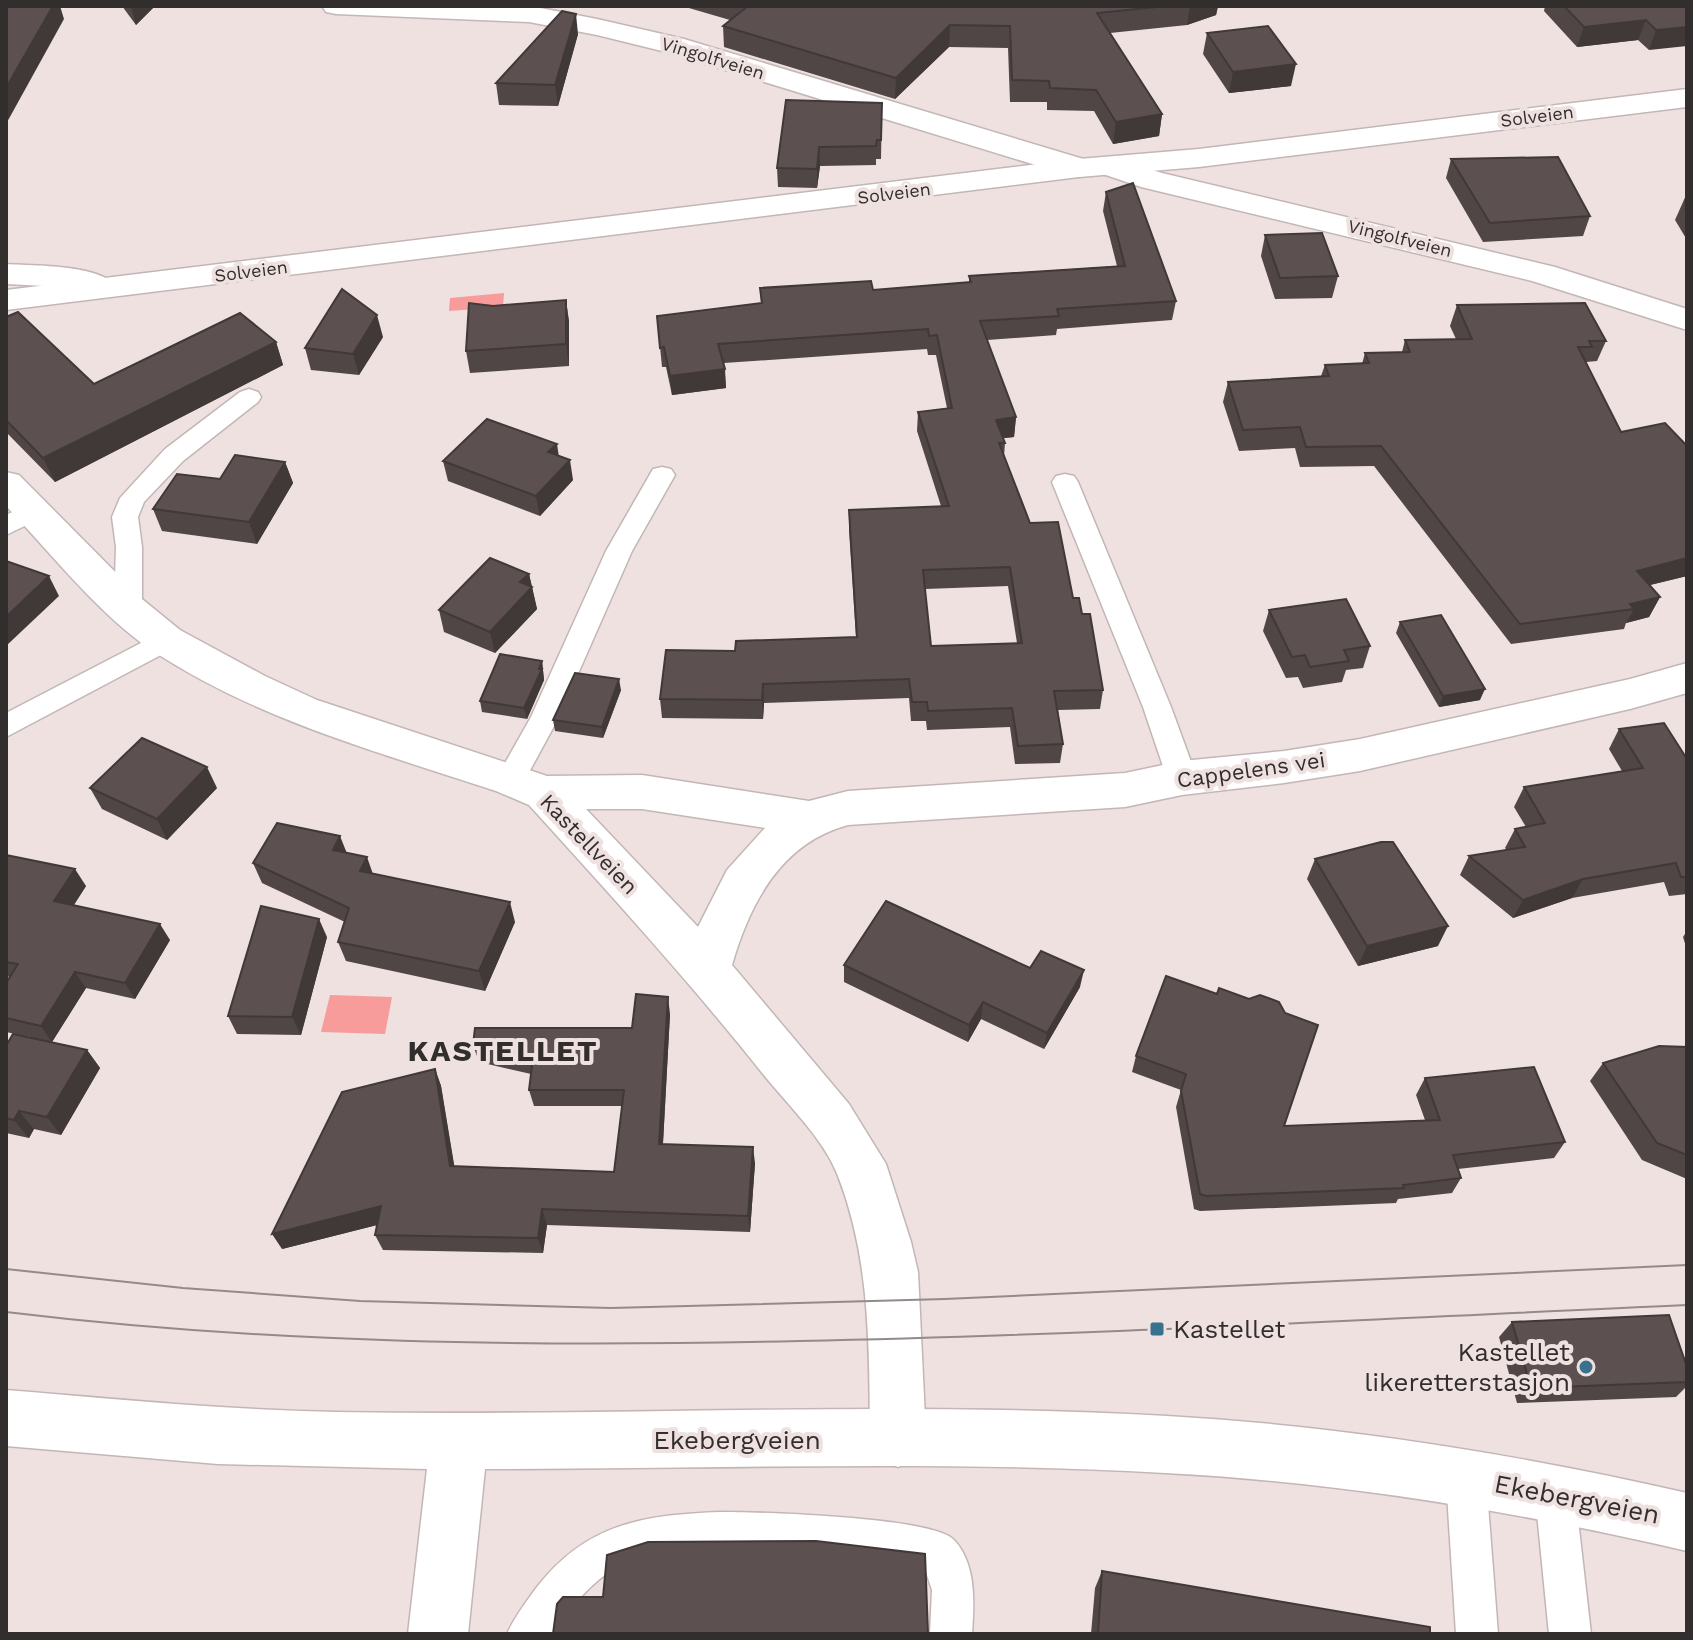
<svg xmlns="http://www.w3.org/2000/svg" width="1693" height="1640" viewBox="0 0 1693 1640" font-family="'Work Sans',sans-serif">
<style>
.water{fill:#f79b9b}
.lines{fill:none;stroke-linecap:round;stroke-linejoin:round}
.service-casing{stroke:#c3b6b6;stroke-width:3}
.minor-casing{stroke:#c3b6b6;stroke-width:3}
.tertiary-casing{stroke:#c3b6b6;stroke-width:3}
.secondary-casing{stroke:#c3b6b6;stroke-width:3}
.service{fill:#fff;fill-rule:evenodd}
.minor{fill:#fff;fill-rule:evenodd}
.tertiary{fill:#fff;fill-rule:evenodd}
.secondary{fill:#fff;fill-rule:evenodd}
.tram{stroke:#938a89;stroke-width:2}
.wall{fill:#4f4645;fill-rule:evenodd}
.shaded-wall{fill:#403938}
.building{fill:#5c5150;stroke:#403938;stroke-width:2;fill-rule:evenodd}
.poi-dot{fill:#39728c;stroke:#eee1e0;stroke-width:3}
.labels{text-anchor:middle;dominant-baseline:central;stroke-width:8;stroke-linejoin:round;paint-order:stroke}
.far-street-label{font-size:18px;fill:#332e2e;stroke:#eee1e0}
.street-label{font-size:22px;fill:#332e2e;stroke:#eee1e0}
.near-poi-label{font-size:26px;fill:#332e2e;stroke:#eee1e0;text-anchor:start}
.near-street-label{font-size:26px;fill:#332e2e;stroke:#eee1e0}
.district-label{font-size:30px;font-weight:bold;letter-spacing:2px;fill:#332e2e;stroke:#eee1e0}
</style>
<rect width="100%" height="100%" fill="#eee1e0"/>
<!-- water -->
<g class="water">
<polygon points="504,293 503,307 449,311 450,298"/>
<polygon points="330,995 392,997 385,1034 321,1032"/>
</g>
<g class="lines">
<defs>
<g id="service">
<polygon points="249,389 258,392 261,397 258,402 183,461 144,502 138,517 142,547 142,609 138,616 128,619 118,616 114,609 116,547 112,517 120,498 165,449 240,392"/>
<polygon points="662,467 671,469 675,475 632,551 559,717 521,787 511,790 501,787 496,779 531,717 606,551 653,469"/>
<polygon points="1065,474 1074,476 1078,482 1171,707 1197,778 1192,786 1182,789 1172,786 1167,778 1143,707 1052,482 1056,476"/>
<polygon points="32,503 41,506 45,512 41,518 6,535 6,515"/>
<polygon points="166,630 176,633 180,640 176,647 6,737 6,713"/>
<polygon points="1466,1458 1480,1464 1486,1478 1498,1634 1456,1634 1446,1478 1452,1464"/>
<polygon points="1555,1473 1569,1479 1575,1493 1591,1634 1549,1634 1535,1493 1541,1479"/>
<path d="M 720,1512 C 759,1512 929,1517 953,1539 C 977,1563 974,1604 972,1634 L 930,1634 L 932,1590 L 925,1569 C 856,1558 675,1535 616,1568 C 589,1583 570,1609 553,1634 L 507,1634 C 515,1616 526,1602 537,1587 C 587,1523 644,1515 720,1512 Z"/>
</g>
<g id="minor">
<polygon points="322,6 530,6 597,19 684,39 1090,161 1094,168 1090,175 1079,177 1068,175 666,52 597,35 529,22 336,14 326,12"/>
<polygon points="1111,157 1162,173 1555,267 1687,309 1687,330 1532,281 1141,187 1100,173 1096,166 1100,159"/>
<path d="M 6,264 C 34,266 101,264 118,288 L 113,295 L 101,298 L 64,287 L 6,284 Z"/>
<path d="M 6,472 L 19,475 L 142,599 L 180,630 L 265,676 L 317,700 L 547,776 L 642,775 L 809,801 L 848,791 L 1125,773 L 1182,761 L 1284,751 L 1360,739 L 1630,679 L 1687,663 L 1687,693 L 1630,709 L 1360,771 L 1284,783 L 1182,795 L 1125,807 L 848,825 C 781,843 750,903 732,965 L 849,1104 L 886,1164 L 911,1242 L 918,1272 L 926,1439 L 918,1459 L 898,1467 L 878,1459 L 870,1439 C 869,1349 871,1261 838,1176 C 824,1139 788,1105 763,1074 C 689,981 609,893 529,805 L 496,791 C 378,752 258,720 153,651 C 101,617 50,552 6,506 ZM 586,809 L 642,809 L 765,828 L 727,870 L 698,927 Z"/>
</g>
<polygon id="tertiary" points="1687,89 1687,107 1199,167 1079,177 6,310 6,290 1079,159 1199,149"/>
<path id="secondary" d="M 6,1390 C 116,1399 226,1410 336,1412 C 613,1417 891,1400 1167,1416 C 1343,1426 1516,1454 1687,1493 L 1687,1551 C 1515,1511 1341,1482 1165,1473 C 939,1460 711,1469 485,1469 L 468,1634 L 408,1634 L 427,1469 L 218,1464 L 6,1446 Z"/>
</defs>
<!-- service casing -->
<use href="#service" class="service-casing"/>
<!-- minor casing -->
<use href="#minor" class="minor-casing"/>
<!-- tertiary casing -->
<use href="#tertiary" class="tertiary-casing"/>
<!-- secondary casing -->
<use href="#secondary" class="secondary-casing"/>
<!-- service -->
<use href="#service" class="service"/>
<!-- minor -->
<use href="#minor" class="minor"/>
<!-- tertiary -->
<use href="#tertiary" class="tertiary"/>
<!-- secondary -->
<use href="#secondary" class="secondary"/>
<!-- tram -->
<g class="tram">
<polyline points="6,1269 183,1288 360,1301 611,1308 945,1299 1687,1265"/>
<path d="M 6,1312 C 270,1344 535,1347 800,1341 C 1096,1335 1391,1318 1687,1305"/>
</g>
</g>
<!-- wall -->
<g class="wall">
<polygon points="122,6 155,6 136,25"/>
<polygon points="682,6 1218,6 1216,15 1187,25 1110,33 1162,114 1159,136 1113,144 1094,111 1047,110 1047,102 1010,102 1008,48 949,47 895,99 724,47 723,26 730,20"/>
<polygon points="1545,6 1687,6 1649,50 1638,40 1577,47 1544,11"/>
<polygon points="1207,33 1291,86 1229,93 1203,54"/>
<polygon points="578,34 558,106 499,105 496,83"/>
<polygon points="882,103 881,159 876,159 876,165 820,166 817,188 778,187 777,168"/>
<polygon points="1451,159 1590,216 1583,236 1483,242 1446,178"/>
<path d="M 1106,192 L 1176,301 L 1172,320 L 1057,329 L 1056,335 L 987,340 L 1016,417 L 1014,437 L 1003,438 L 1005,443 L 1004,456 L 1030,523 L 1082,614 L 1103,690 L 1100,709 L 1058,710 L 1063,744 L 1060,763 L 1015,764 L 1010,727 L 927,730 L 926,721 L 911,721 L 909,698 L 764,703 L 763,719 L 662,718 L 660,699 L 735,651 L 856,637 L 849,530 L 849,510 L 941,506 L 917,431 L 918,412 L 947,408 L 936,355 L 928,355 L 927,349 L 724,363 L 726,388 L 672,395 L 666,367 L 662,367 L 657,316 L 761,303 L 760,288 L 873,290 L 969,282 L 969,276 L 1117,266 L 1103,211 ZM 1008,586 L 1017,643 L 931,646 L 925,589 Z"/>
<polygon points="1687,193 1687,240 1675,220"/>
<polygon points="1265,235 1338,276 1332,298 1275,299 1261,256"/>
<polygon points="566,300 569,322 569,366 470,373 466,351 493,306"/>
<polygon points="1457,305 1606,341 1597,361 1586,362 1621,432 1687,446 1687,576 1649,585 1660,597 1649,617 1626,623 1624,629 1511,644 1374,466 1300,467 1295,448 1239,451 1223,402 1228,382 1321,376 1325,365 1362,364 1365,353 1402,352 1405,340 1456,339 1450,326"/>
<polygon points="6,317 94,384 276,342 283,365 55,482 6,432"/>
<polygon points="383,337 359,375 311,370 305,348"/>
<polygon points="559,456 573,480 540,516 448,481 443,461"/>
<polygon points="285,462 293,483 257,544 162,531 153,509 220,479"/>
<polygon points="529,574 537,609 495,653 444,632 439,610"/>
<polygon points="1269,610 1370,646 1363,668 1346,670 1342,682 1303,688 1298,677 1286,678 1263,631"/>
<polygon points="1400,622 1480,700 1439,707 1396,633"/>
<polygon points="542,661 544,680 527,719 482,712 480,701"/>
<polygon points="621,690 603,738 555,731 553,720"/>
<polygon points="1619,729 1687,759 1687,894 1669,896 1664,882 1572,898 1513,918 1460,875 1469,856 1507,850 1505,848 1515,829 1526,827 1514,807 1524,787 1622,771 1609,749"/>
<polygon points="90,788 217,788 167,840 102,809"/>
<polygon points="347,853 373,874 515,922 485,991 346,961 338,942 345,922 262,883 253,863"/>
<polygon points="6,855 86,886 74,905 170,940 135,999 86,988 52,1042 87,1050 100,1068 61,1135 34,1129 29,1138 6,1133 6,1046 30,1037 6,1032 6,983 10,977 6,976"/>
<polygon points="1315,859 1438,946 1358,966 1307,879"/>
<polygon points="1687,931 1687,950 1683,937"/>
<polygon points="327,937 301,1035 237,1034 228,1016"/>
<polygon points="844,965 1030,968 1080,987 1044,1049 981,1019 968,1042 844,982"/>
<polygon points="1166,976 1284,1126 1425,1120 1416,1095 1425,1078 1565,1142 1554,1158 1458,1169 1461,1178 1452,1193 1398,1199 1396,1203 1200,1211 1194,1209 1176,1107 1181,1090 1132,1072 1136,1056"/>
<polygon points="670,1014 663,1144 755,1163 750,1232 547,1225 543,1253 383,1250 375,1235 377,1225 282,1249 435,1069 441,1086 454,1166 614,1172 622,1106 534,1106 529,1090 531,1074 479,1062 473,1045 632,1028"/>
<polygon points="1687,1047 1687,1179 1642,1160 1590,1081 1603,1063"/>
<polygon points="1512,1322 1687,1367 1687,1386 1676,1397 1517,1403 1499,1337"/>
<polygon points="1102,1571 1430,1634 1091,1634 1095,1588"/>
</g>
<!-- shaded-wall -->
<g class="shaded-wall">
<polygon points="53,6 60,6 64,19 6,124 6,88"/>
<polygon points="131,6 155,6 136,25"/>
<polygon points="1190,6 1218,6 1216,15 1187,25"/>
<polygon points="576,14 578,34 558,106 555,85"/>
<polygon points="1646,20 1638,40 1577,47 1584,27"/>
<polygon points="950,25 949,47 895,99 896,78"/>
<polygon points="1687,27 1687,46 1649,50 1656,30"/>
<polygon points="1296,64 1291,86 1229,93 1233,72"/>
<polygon points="1162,114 1159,136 1113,144 1116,122"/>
<polygon points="819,147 820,166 817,188 817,169"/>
<polygon points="566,300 569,322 569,366 566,344"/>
<polygon points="377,315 383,337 359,375 353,354"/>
<polygon points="276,342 283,365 55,482 43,458"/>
<polygon points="725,369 726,388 672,395 670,376"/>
<polygon points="1016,417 1014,437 995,439 996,420"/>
<polygon points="557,444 560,464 548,452"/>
<polygon points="570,460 573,480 540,516 536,496"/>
<polygon points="285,462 293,483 257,544 249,522"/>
<polygon points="1687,558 1687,576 1626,591 1637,571"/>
<polygon points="529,574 537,609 495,653 490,632 520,582"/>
<polygon points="49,576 59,596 6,646 6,617"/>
<polygon points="1660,597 1649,617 1626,623 1634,609 1630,604"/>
<polygon points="542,661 544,680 527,719 524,708"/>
<polygon points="619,679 621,690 603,738 602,727"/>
<polygon points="763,684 764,703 763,719 762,700"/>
<polygon points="1485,689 1480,700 1439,707 1443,696"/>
<polygon points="207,767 217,788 167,840 157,819"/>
<polygon points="340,836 348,856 333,850"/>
<polygon points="367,857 374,877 360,871"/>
<polygon points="75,869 86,886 65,918 54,901"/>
<polygon points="1583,879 1572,898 1513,918 1523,900"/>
<polygon points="510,902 515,922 485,991 479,971"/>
<polygon points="319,919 327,937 301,1035 292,1017"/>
<polygon points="160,924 170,940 135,999 125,983"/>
<polygon points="1448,926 1438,946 1358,966 1367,946"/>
<polygon points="1084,970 1080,987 1044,1049 1047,1033"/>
<polygon points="75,972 86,988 52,1042 41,1026"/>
<polygon points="668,997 670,1014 662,1160 659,1144"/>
<polygon points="983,1002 981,1019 968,1042 969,1025"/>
<polygon points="87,1050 100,1068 61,1135 47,1117"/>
<polygon points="435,1069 441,1086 457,1182 450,1166"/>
<polygon points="19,1111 34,1129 29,1138 14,1120"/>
<polygon points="753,1147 755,1163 750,1232 748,1216"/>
<polygon points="381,1206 389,1222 282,1249 272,1234"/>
<polygon points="542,1209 547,1225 543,1253 538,1238"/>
</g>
<!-- building -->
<g class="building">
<polygon points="6,6 53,6 6,88"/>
<polygon points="748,6 1167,6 1097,13 1162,114 1116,122 1096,90 1050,88 1049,81 1012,80 1010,26 950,25 896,78 723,26"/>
<polygon points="1564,6 1687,6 1687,27 1656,30 1646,20 1584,27"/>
<polygon points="562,11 576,14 555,85 496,83"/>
<polygon points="1268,26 1296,64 1233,72 1207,33"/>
<polygon points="786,100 882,103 881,140 877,140 876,146 819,147 817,169 777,168"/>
<polygon points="1558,157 1590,216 1490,223 1451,159"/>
<path d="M 1133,183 L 1176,301 L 1057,309 L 1059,316 L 980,321 L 1016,417 L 996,420 L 1005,443 L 999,443 L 1030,523 L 1058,522 L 1073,598 L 1079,598 L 1082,614 L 1090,614 L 1103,690 L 1054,691 L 1063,744 L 1018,746 L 1012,708 L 928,711 L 927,702 L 912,702 L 909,679 L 763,684 L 762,700 L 660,699 L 666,650 L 735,651 L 736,641 L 857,637 L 849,510 L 949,506 L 918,412 L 952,408 L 937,335 L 929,336 L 928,329 L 718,344 L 725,369 L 670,376 L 664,347 L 660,348 L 657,316 L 762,303 L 760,288 L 871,281 L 873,290 L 971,282 L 969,276 L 1125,266 L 1106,192 ZM 1010,567 L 1022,643 L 931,646 L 923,570 Z"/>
<polygon points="1322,233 1338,276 1280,278 1265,235"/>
<polygon points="342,289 377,315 353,354 305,348"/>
<polygon points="566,300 566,344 466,351 469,303 493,306"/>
<polygon points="1585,303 1606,341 1589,341 1592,347 1578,347 1621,432 1665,423 1687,446 1687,558 1637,571 1660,597 1630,604 1634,609 1520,624 1381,446 1306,447 1300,427 1243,430 1228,382 1329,376 1325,365 1369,363 1365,353 1410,352 1405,340 1472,339 1457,305"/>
<polygon points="18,312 94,384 240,313 276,342 43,458 6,420 6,317"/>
<polygon points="487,419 557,444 548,452 570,460 536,496 443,461"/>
<polygon points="235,455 285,462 249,522 153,509 177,474 220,479"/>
<polygon points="490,558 529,574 520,582 532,587 490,632 439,610"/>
<polygon points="6,561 49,576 6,617"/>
<polygon points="1346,599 1370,646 1344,650 1349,661 1310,667 1305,655 1292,657 1269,610"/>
<polygon points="1441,615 1485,689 1443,696 1400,622"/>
<polygon points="500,654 542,661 539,669 542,669 524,708 480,701"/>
<polygon points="575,673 619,679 602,727 553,720"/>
<polygon points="1664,723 1687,759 1687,877 1681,877 1676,863 1583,879 1523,900 1469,856 1525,847 1515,829 1545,823 1524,787 1643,768 1619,729"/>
<polygon points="142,738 207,767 157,819 90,788"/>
<polygon points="277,823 340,836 333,850 367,857 360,871 510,902 479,971 338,942 349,908 253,863"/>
<polygon points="1381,842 1393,842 1448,926 1367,946 1315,859"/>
<polygon points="6,855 75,869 54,901 160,924 125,983 75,972 41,1026 6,1018 6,983 18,964 6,962"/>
<polygon points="886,901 1030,968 1041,951 1084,970 1047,1033 983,1002 969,1025 844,965"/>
<polygon points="261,906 319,919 292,1017 228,1016"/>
<polygon points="1166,976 1217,994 1219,988 1249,999 1260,995 1279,1002 1285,1013 1318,1025 1284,1126 1440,1120 1425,1078 1534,1067 1565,1142 1453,1155 1461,1178 1403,1185 1404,1188 1206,1196 1200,1194 1181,1091 1186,1074 1136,1056"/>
<polygon points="636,994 668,997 659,1144 753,1147 748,1216 542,1209 538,1238 375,1235 381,1206 272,1234 342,1092 435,1069 450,1166 614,1172 624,1090 529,1090 533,1058 473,1045 475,1028 632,1028"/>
<polygon points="13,1034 87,1050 47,1117 19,1111 14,1120 6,1118 6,1046"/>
<polygon points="1659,1046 1687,1047 1687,1155 1657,1143 1603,1063"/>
<polygon points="1669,1315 1687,1367 1687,1382 1531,1388 1512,1322"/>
<polygon points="816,1541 925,1554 928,1634 553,1634 557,1604 563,1597 603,1597 607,1555 648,1542"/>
<polygon points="1102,1571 1430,1627 1430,1634 1098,1634"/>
</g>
<!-- markers -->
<g class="poi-dot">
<rect x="1149" y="1321" width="16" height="16" rx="4"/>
<circle cx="1586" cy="1367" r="8"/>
</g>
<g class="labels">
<!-- far-street labels -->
<g class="far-street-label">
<text transform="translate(713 58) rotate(17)">Vingolfveien</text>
<text transform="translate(1537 116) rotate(-7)">Solveien</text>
<text transform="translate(894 193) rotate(-7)">Solveien</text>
<text transform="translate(1400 238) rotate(14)">Vingolfveien</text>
<text transform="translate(251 271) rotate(-7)">Solveien</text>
</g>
<!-- street labels -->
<g class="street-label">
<text transform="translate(1251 770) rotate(-8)">Cappelens vei</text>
<text transform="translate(589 844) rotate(46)">Kastellveien</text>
</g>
<!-- near-poi labels -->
<g class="near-poi-label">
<text x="1173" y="1329">Kastellet</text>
<text x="1570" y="1352" text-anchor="end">Kastellet<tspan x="1570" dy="30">likeretterstasjon</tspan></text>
</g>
<!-- near-street labels -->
<g class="near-street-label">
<text x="737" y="1440">Ekebergveien</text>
<text transform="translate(1577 1499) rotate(11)">Ekebergveien</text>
</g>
<!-- district labels -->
<g class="district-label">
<text x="503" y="1050">KASTELLET</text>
</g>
</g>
<!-- border -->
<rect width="1693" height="1640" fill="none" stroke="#332e2e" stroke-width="16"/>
</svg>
